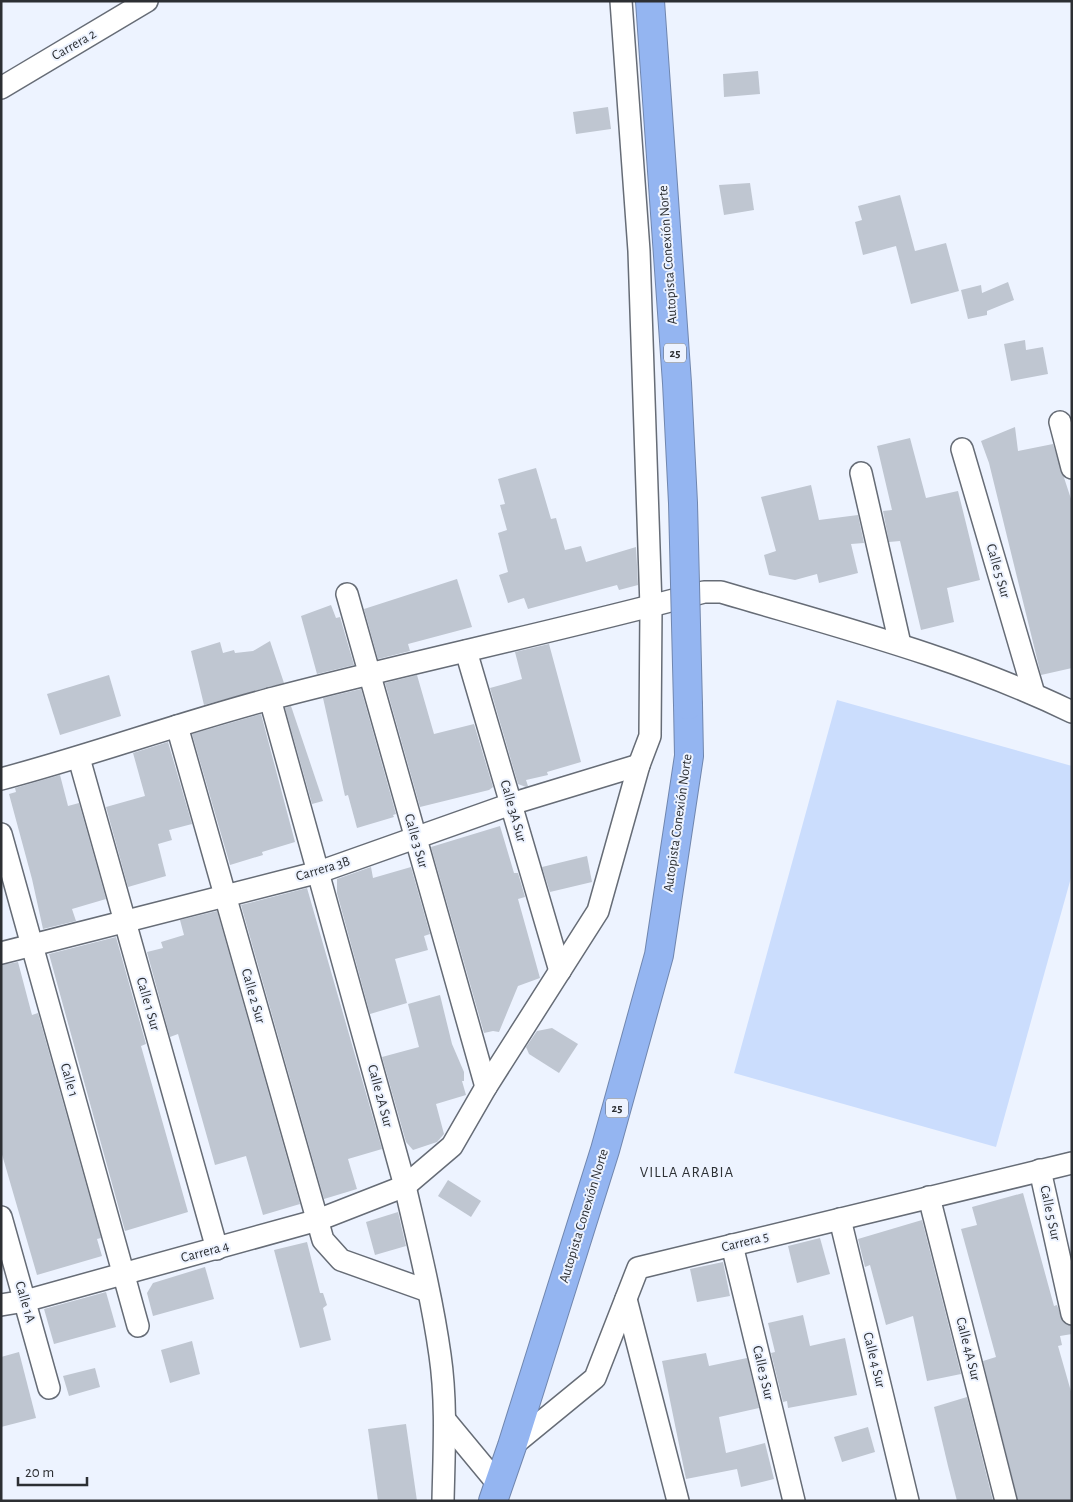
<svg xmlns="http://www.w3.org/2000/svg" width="1073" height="1502" viewBox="0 0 1073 1502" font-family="'Alegreya Sans',sans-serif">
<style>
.green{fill:#cbddfd}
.building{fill:#bfc6d1}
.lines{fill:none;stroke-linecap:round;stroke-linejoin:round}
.street-casing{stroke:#666c76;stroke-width:24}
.highway-casing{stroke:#7086ae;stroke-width:30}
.street{stroke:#fff;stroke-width:21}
.highway{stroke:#94b5f1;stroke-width:28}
.highway-bridge-casing{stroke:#7086ae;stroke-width:30;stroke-linecap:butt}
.highway-bridge{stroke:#94b5f1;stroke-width:28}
.labels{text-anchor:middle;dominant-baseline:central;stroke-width:4;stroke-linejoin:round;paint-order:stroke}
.shield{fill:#edf3ff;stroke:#666a70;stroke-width:1}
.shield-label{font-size:12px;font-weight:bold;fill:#2c2f33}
.street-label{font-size:14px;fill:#2c2f33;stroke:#edf3ff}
.neighbourhood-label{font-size:15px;letter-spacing:1px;fill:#2c2f33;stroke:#edf3ff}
</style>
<rect width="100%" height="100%" fill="#edf3ff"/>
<!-- green -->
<polygon class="green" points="837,700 1072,766 1072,874 996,1147 734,1073"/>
<!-- building -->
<g class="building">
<polygon points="758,71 760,94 724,97 723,74"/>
<polygon points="608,107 611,129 576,134 573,112"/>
<polygon points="750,183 754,210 724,215 719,185"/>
<polygon points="900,195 915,251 946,243 959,291 911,304 896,246 863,255 855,222 862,220 858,206"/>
<polygon points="1008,282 1014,300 987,311 987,315 968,319 961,290 981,285 982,293"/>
<polygon points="1025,340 1026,350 1043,347 1048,374 1011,381 1004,344"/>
<polygon points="1015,427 1018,451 1053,444 1072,502 1072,668 1041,675 989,463 981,441"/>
<polygon points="910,438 926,498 958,491 980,580 947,588 954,622 921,630 900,541 889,542 883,511 892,510 877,446"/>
<polygon points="536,468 551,519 556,518 565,550 581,546 586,562 636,547 638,585 619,590 617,585 528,609 524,598 508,603 499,575 508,572 498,533 507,530 500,505 505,504 498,479"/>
<polygon points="811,485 819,520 858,515 864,543 851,544 858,573 819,583 817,574 795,580 769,575 764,555 776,551 761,497"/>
<polygon points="457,579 472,627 408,644 410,651 378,659 364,609"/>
<polygon points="331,605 336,618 340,617 354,665 317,674 301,616"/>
<polygon points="270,641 284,683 204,705 191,651 220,642 223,653 234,650 235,653 253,651"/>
<polygon points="549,644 581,762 547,772 548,775 526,780 528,786 526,787 518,784 490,688 522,679 515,652"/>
<polygon points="109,675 121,716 60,735 47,694"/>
<polygon points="417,675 434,734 474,724 493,787 489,790 420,807 385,683"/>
<polygon points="361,689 396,814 393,815 394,817 357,828 348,795 345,796 323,698"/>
<polygon points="291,706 323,801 312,804 285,708"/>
<polygon points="261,714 295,842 262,852 263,855 230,865 192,734"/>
<polygon points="168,742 192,824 169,830 172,840 158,844 166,876 128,887 106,807 145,796 133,753"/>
<polygon points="60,775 68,806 79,803 106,899 72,909 76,921 43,929 32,879 9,794 16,792 15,788"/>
<polygon points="500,826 514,873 518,873 525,897 518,899 540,978 518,986 499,1032 493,1031 484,1033 431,847"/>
<polygon points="587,856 592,882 550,892 542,867"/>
<polygon points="371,867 373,878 411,867 430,934 424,936 428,950 395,959 407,1003 370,1014 337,893 337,879"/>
<polygon points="307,888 382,1149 348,1159 357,1189 324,1199 241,905"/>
<polygon points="217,911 300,1204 263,1215 246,1156 215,1165 178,1034 170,1037 147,952 163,948 161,942 184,935 180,920"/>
<polygon points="116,937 146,1044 141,1046 188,1212 125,1231 49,954"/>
<polygon points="18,962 32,1015 38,1013 101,1238 97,1239 102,1256 37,1275 1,1151 1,965"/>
<polygon points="440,995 452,1044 464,1072 464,1081 462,1081 466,1095 436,1104 444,1134 437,1142 413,1150 406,1142 382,1057 419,1047 408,1004"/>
<polygon points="552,1028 578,1044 559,1073 529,1054 526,1047 537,1031"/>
<polygon points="448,1180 481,1201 471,1217 438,1196"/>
<polygon points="1023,1193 1054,1306 1057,1305 1063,1322 1072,1326 1072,1334 1060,1336 1062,1345 1058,1346 1072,1395 1072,1501 1018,1501 983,1361 996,1357 961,1229 977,1225 972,1207"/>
<polygon points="398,1212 406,1246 375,1255 366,1222"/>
<polygon points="922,1220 961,1374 927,1381 913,1316 886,1325 870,1265 865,1267 858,1239"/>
<polygon points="820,1238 830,1274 797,1283 788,1246"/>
<polygon points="307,1242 320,1293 323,1293 327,1305 323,1308 331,1340 300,1348 274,1250"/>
<polygon points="723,1262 730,1296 697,1302 690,1269"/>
<polygon points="205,1267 214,1299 153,1316 147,1293 153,1283"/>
<polygon points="106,1292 116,1327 54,1344 44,1309"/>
<polygon points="803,1315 810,1346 845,1338 857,1395 788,1408 787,1401 783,1402 771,1353 775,1352 768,1323"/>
<polygon points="192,1341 200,1374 170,1383 161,1350"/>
<polygon points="19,1352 36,1418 1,1427 1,1357"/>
<polygon points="706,1353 709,1366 747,1358 759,1408 719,1417 726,1453 765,1443 774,1479 741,1487 737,1469 686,1479 662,1361"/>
<polygon points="95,1368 100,1387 69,1396 63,1376"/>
<polygon points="967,1397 993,1501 957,1501 948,1466 934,1407"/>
<polygon points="406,1424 417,1501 378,1501 368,1429"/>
<polygon points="868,1427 875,1452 842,1462 834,1437"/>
</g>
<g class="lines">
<defs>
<g id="street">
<polyline points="1,88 147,1"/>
<polyline points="1060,422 1072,468"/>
<polyline points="962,449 1034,694"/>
<polyline points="861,473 900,644"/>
<polyline points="347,594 486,1087"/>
<polyline points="466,651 560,971"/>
<path d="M 270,699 L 405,1186 C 418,1242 432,1298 440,1355 C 447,1403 444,1453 443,1501"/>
<polyline points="177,726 323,1240 341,1260 428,1291"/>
<polyline points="79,758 217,1249"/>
<path d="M 1,779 C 92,755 179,723 270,699 C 414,661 560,631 704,592 L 721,592 C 839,627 961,658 1072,712"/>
<polyline points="1,834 138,1326"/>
<polyline points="1,953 319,872 511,804 639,765"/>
<polyline points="1040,1170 1072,1314"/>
<polyline points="929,1197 1006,1501"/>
<polyline points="1,1217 49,1388"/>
<polyline points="840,1219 908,1501"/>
<polyline points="732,1245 794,1501"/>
<polyline points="626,1299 678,1501"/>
<polyline points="1,1305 25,1301 318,1220 405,1186 452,1146 486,1087 598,911 639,765 650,736 651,607 639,251 621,1"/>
<polyline points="445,1420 498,1484"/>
<polyline points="512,1446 595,1378 638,1268 1072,1163"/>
</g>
<polyline id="highway" points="493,1501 512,1446 605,1150 659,955 689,756 688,705"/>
</defs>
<!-- street casing -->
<use href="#street" class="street-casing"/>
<!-- highway casing -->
<use href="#highway" class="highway-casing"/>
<!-- street -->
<use href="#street" class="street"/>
<!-- highway -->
<use href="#highway" class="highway"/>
<defs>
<polyline id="highway-bridge" points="650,1 677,383 683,503 688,705"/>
</defs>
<!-- highway-bridge casing -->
<use href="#highway-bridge" class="highway-bridge-casing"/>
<!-- highway-bridge -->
<use href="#highway-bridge" class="highway-bridge"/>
</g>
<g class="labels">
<!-- shield labels -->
<g class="shield">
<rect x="664" y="343.5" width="22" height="19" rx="4"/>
<rect x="606" y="1098.5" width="22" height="19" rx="4"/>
</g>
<g class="shield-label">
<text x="675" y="353">25</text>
<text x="617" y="1108">25</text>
</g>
<!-- street labels -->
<g class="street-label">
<text transform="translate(74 45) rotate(-30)">Carrera 2</text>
<text transform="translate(668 255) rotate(-94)">Autopista Conexión Norte</text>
<text transform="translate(998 571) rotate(74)">Calle 5 Sur</text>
<text transform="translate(513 811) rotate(74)">Calle 3A Sur</text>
<text transform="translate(678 823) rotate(-82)">Autopista Conexión Norte</text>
<text transform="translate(416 841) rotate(74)">Calle 3 Sur</text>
<text transform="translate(323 869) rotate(-17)">Carrera 3B</text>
<text transform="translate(253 996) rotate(74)">Calle 2 Sur</text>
<text transform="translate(148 1004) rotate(74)">Calle 1 Sur</text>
<text transform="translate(69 1080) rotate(74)">Calle 1</text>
<text transform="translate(380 1096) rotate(75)">Calle 2A Sur</text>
<text transform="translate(1050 1213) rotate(78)">Calle 5 Sur</text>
<text transform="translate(584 1216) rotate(-73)">Autopista Conexión Norte</text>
<text transform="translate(745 1242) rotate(-14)">Carrera 5</text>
<text transform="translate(205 1252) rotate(-15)">Carrera 4</text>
<text transform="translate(25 1302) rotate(74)">Calle 1A</text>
<text transform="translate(968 1349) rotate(76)">Calle 4A Sur</text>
<text transform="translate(874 1360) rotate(76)">Calle 4 Sur</text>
<text transform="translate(763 1373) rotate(77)">Calle 3 Sur</text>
</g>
<!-- neighbourhood labels -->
<g class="neighbourhood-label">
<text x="687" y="1172">VILLA ARABIA</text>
</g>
</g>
<!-- border -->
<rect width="1073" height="1502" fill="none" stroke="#2c2f33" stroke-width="5"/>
<!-- scale -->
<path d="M18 1477v8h69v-8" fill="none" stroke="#2c2f33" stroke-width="2.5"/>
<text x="25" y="1477" font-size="15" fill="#2c2f33" stroke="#edf3ff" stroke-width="4" paint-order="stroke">20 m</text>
</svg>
